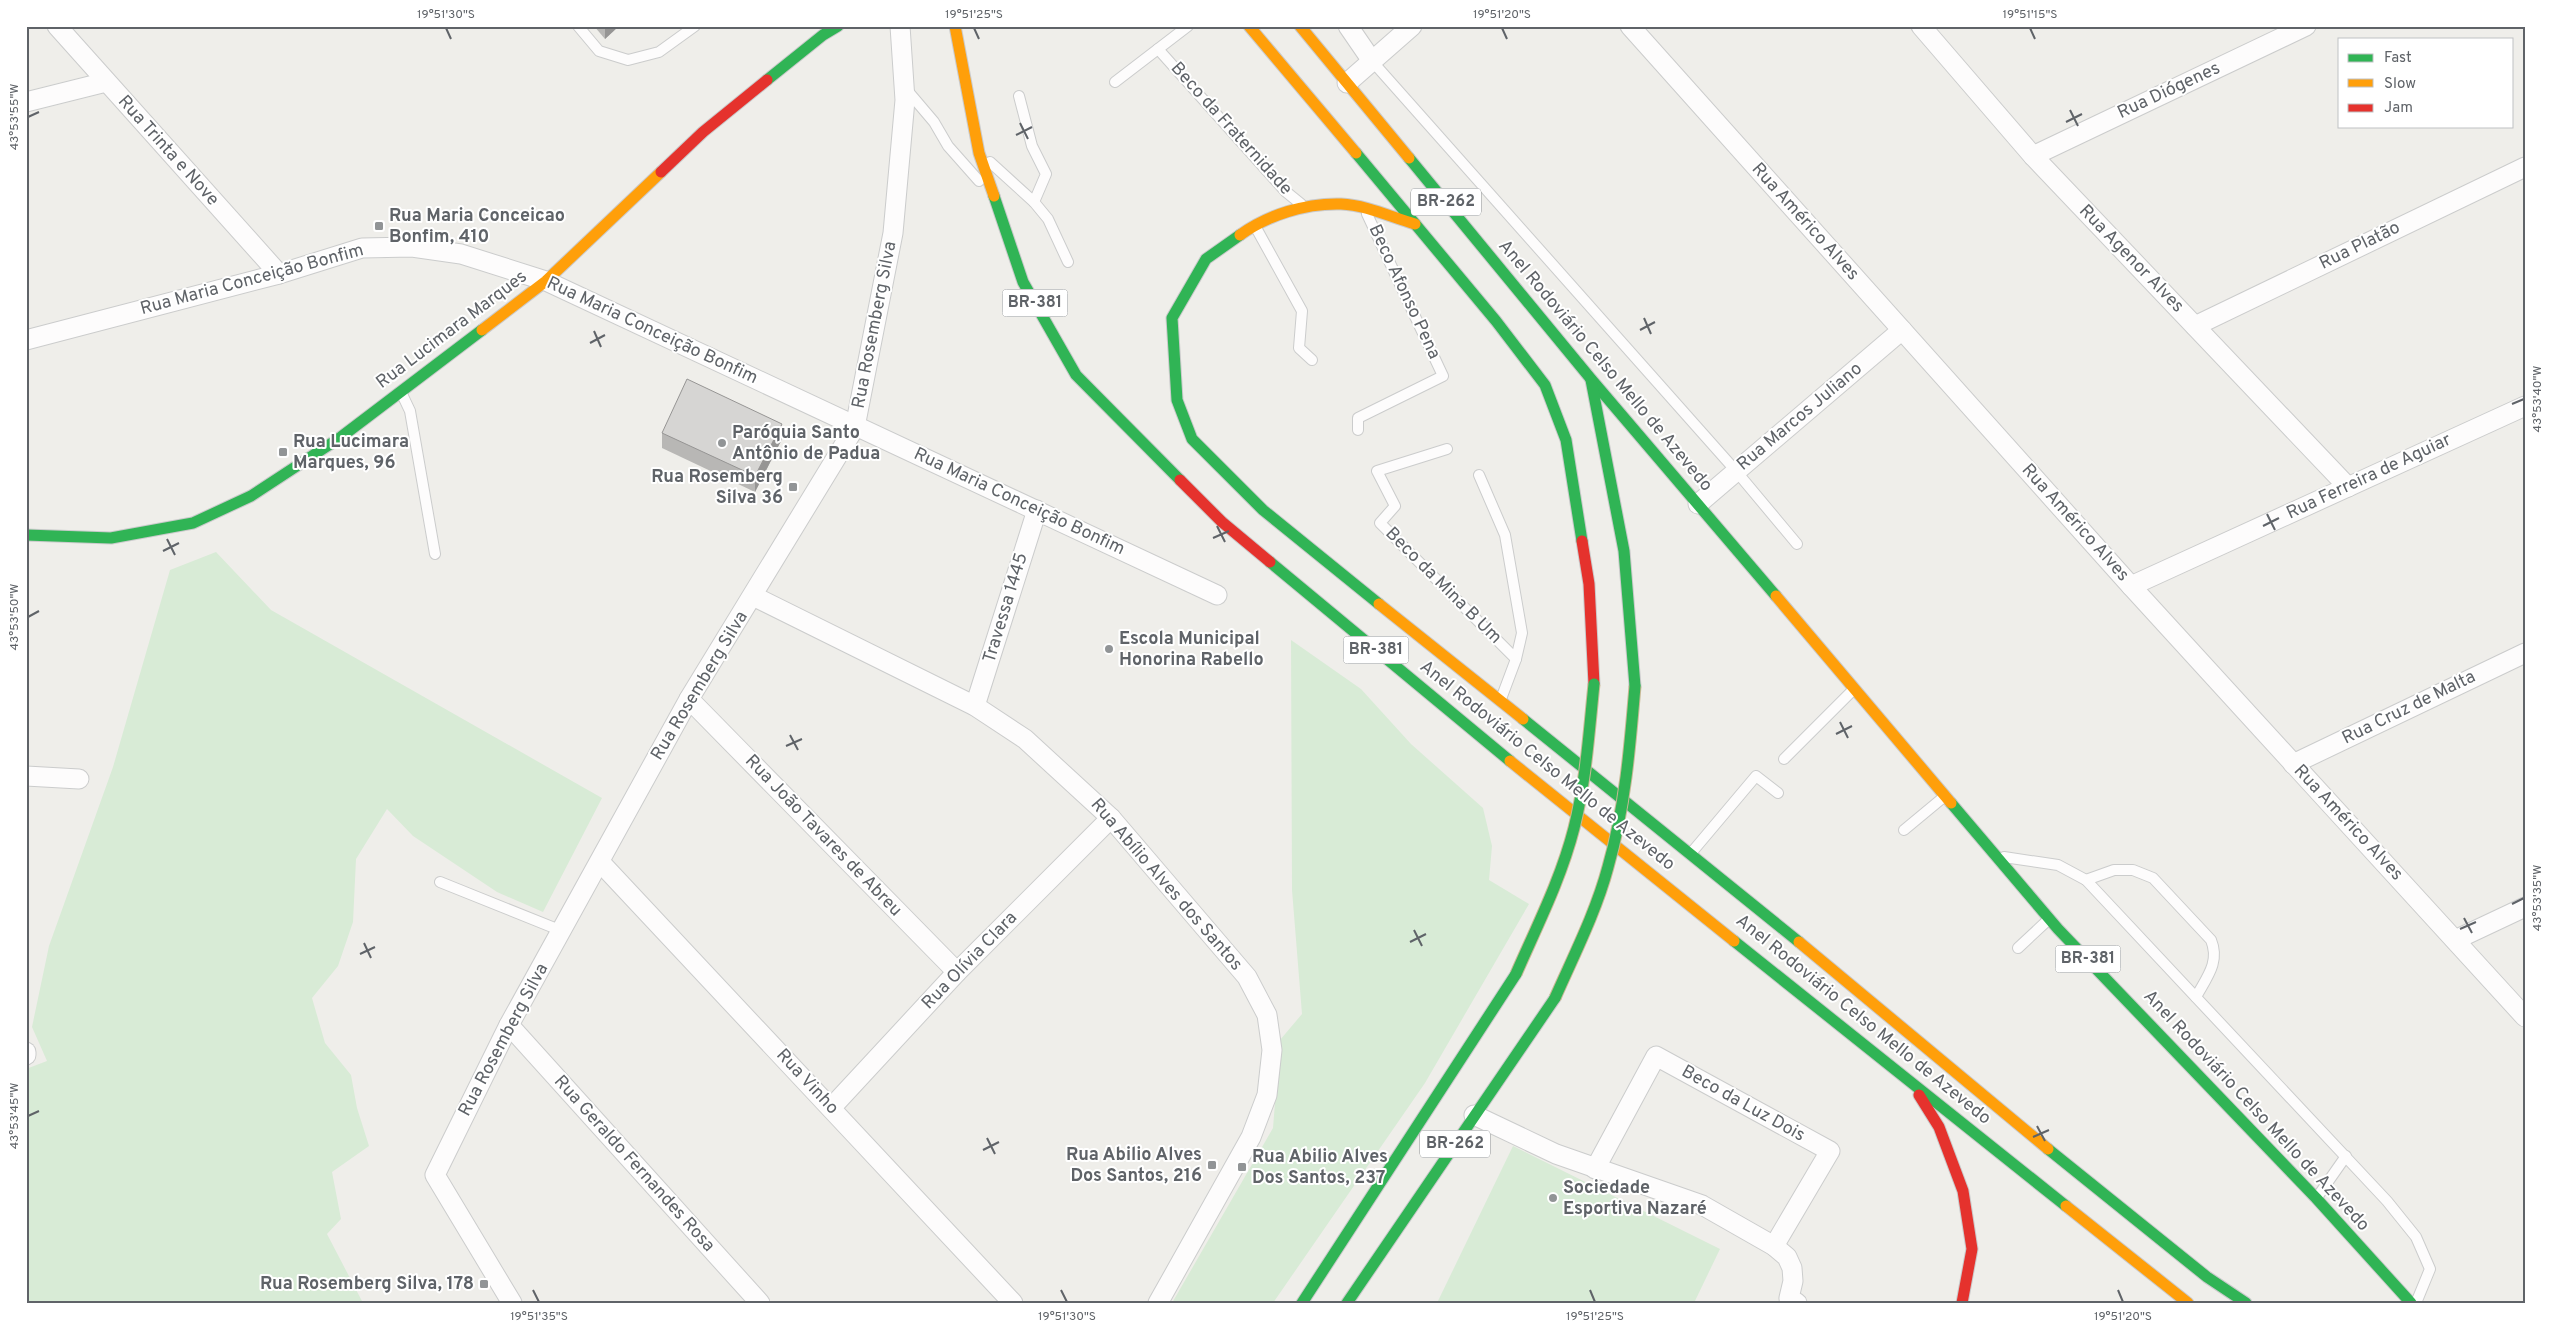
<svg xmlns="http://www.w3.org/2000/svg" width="2551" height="1329" viewBox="0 0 2551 1329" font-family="Overpass,sans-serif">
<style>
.green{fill:#d8ebd6}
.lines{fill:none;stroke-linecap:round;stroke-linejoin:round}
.lane-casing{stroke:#cbcccc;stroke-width:12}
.street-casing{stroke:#cbcccc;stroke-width:21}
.fast-casing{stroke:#cacacb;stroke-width:13}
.slow-casing{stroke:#cacacb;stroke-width:13}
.jam-casing{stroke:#cacacb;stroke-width:13}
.lane{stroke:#fdfcfc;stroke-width:10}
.street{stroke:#fdfcfc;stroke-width:19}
.fast{stroke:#30b455;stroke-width:11}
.slow{stroke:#ff9f0a;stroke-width:11}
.jam{stroke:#e5322d;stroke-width:11}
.fast-bridge-casing{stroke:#c8b996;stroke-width:13;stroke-linecap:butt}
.fast-bridge{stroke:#30b455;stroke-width:11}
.wall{fill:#b8b7b5}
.shaded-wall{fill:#969594}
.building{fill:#d6d5d3;stroke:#969594}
.ticks{fill:none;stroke:#5f6368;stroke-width:2}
.poi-dot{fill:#919496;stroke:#fff;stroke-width:2}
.labels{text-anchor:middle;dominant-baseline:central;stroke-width:4;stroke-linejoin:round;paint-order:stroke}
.shield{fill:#fff;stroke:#8f9295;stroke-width:1}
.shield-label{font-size:16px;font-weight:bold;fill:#5f6368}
.street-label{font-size:18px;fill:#5f6368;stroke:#fff}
.poi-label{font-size:18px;font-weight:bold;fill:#5f6368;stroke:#fff;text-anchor:start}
.neatline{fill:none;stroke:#5f6368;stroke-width:2}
.ticks-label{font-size:12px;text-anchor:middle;fill:#5f6368}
</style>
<rect width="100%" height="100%" fill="#efeeea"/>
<!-- green -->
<g class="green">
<polygon points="216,552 271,610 602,798 543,912 497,892 413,836 387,809 356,859 353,922 338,966 312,998 325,1043 351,1075 357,1108 369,1146 332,1172 341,1219 327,1234 363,1303 26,1303 26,1069 47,1061 32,1027 49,946 113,767 170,570"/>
<polygon points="1291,640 1361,689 1411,744 1483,808 1492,846 1489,880 1529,904 1425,1083 1273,1303 1172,1303 1273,1128 1280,1040 1302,1014 1292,890"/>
<polygon points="1513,1146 1720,1249 1694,1303 1437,1303"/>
</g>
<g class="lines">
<defs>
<g id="lane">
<polyline points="578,26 599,51 628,60 659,52 695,26"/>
<polyline points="1158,49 1285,191 1301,204"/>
<polyline points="1372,61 1736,471 1797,544"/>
<polyline points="1115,82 1188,26"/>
<polyline points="906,89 934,122 948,146 979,181"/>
<polyline points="1019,96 1032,146 1046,174 1034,202"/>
<polyline points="990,162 1034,202 1048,219 1068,262"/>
<polyline points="1255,226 1302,311 1299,348 1312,360"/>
<polyline points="401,392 410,411 435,554"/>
<polyline points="1358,430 1358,418 1443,376 1367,214"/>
<polyline points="1447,449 1377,471 1395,506 1380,523 1516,659"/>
<polyline points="1479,475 1505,535 1522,633 1516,659 1501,699"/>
<polyline points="1784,759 1853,690"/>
<polyline points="1904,830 1945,796"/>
<polyline points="1692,852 1756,776 1778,793"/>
<polyline points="2004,857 2058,865 2086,880 2387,1201 2416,1237 2430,1269 2416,1303"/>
<path d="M 2086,880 L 2114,870 L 2133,870 L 2153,878 L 2211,940 C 2220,962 2207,977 2196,997"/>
<polyline points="440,882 562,931"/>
<polyline points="2018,948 2049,919"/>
<polyline points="2318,1196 2346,1156"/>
</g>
<g id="street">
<polyline points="57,26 279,274"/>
<polyline points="1348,26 1372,61"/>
<polyline points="1630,26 2131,586 2525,1017"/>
<polyline points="1921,26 2033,156 2348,487"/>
<polyline points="1347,83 1412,26"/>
<polyline points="26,102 106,82"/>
<polyline points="2033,156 2306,26"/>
<polyline points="2195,326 2525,167"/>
<polyline points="26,340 279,274 362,248 412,247 461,254 546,281 1217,595"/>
<polyline points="1698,504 1902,330"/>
<polyline points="2131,586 2525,406"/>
<polyline points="753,596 975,706 1025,739 1111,818 1247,977 1267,1015 1272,1050 1267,1095 1251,1137 1158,1303"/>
<polyline points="689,699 957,972"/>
<polyline points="975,706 1037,510"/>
<polyline points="2293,764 2525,653"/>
<polyline points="26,776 79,779"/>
<polyline points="600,862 1013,1303"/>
<polyline points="2455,940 2525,907"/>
<polyline points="509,1025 760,1303"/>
<polyline points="26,1052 26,1055"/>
<polyline points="831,1108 957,972 1111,818"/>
<polyline points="1474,1115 1556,1154 1702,1205 1774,1246 1787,1257 1792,1268 1793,1281 1789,1298 1797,1303"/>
<polyline points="1595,1169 1656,1056 1830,1151 1774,1246"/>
<polyline points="512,1303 435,1175 509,1025 689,699 855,427 893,233 905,100 900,26"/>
</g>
<g id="fast">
<polyline points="767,80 823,35 838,26"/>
<polyline points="1356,153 1496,321 1545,385 1566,440 1582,541"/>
<polyline points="1409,158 1591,379 1776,596"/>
<polyline points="994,196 1023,282 1076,375 1180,480"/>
<polyline points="1240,235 1206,259 1172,318 1177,400 1192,439 1263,510 1379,604"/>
<polyline points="1591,380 1624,551 1635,686"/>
<polyline points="26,535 111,538 193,523 251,496 341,437 482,330"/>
<polyline points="1270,562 1510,761"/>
<polyline points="1523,719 1799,942"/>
<polyline points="1951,803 2058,929 2316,1198 2411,1303"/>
<polyline points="1734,941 2066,1206"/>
<polyline points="2048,1149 2207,1277 2246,1303"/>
<polyline points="1302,1303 1516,974"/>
<polyline points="1347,1303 1555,998"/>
</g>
<g id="slow">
<polyline points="955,26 979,153 994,196"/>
<polyline points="1249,26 1356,153"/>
<polyline points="1300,26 1409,158"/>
<path d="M 1240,235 C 1268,215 1305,203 1341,204 C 1366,205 1391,217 1415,224"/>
<polyline points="482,330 546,281 661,172"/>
<polyline points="1776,596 1951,803"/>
<polyline points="1379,604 1523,719"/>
<polyline points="1510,761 1734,941"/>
<polyline points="1799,942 2048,1149"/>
<polyline points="2066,1206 2188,1303"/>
</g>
<g id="jam">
<polyline points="661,172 703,132 767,80"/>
<polyline points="1180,480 1222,522 1270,562"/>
<polyline points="1582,541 1589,584 1594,684"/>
<polyline points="1919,1095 1939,1127 1963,1191 1972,1249 1962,1303"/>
</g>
</defs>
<!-- lane casing -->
<use href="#lane" class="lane-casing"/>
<!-- street casing -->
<use href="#street" class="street-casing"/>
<!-- fast casing -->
<use href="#fast" class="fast-casing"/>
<!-- slow casing -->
<use href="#slow" class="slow-casing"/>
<!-- jam casing -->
<use href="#jam" class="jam-casing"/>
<!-- lane -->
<use href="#lane" class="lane"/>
<!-- street -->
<use href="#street" class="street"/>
<!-- fast -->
<use href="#fast" class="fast"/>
<!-- slow -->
<use href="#slow" class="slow"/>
<!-- jam -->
<use href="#jam" class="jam"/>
<defs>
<g id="fast-bridge">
<path d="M 1516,974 C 1537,926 1561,879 1574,828 C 1586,781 1589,732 1594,684"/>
<path d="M 1555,998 C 1574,955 1596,912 1608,867 C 1625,808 1630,747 1635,686"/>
</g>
</defs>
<!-- fast-bridge casing -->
<use href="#fast-bridge" class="fast-bridge-casing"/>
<!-- fast-bridge -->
<use href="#fast-bridge" class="fast-bridge"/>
</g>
<!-- wall -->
<g class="wall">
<polygon points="594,26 619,26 605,39"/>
<polygon points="662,433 782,439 755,492 662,448"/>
</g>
<!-- shaded-wall -->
<g class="shaded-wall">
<polygon points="607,26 619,26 605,39 605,27"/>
<polygon points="782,424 782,439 755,492 755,476"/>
</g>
<!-- building -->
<polygon class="building" points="687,379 782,424 755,476 662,433"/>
<!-- ticks -->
<path class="ticks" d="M 446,28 L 451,39M 974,28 L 979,39M 1502,28 L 1507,39M 2030,28 L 2035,39M 2070,110 L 2078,126M 28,117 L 39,112M 2066,122 L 2082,114M 1020,123 L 1028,139M 1016,135 L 1032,127M 1644,318 L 1651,334M 1640,330 L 1655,322M 594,331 L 601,347M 590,343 L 605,335M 2512,404 L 2524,399M 2267,514 L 2275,530M 1217,526 L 1225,542M 2263,526 L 2279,518M 1213,538 L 1229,531M 167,539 L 175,555M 163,551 L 179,543M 28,617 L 39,611M 1840,722 L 1848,738M 1836,734 L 1852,726M 790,735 L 798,750M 786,746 L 802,739M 2512,904 L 2524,898M 2464,918 L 2472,933M 2460,929 L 2476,922M 1414,930 L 1422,946M 1410,942 L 1426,934M 364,943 L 371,958M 360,954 L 375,947M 28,1116 L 39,1111M 2037,1126 L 2045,1141M 2033,1137 L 2049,1130M 987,1138 L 995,1154M 983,1150 L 999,1142M 533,1290 L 539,1302M 1061,1290 L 1067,1302M 1590,1290 L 1595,1302M 2118,1290 L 2123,1302"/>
<!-- markers -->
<g class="poi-dot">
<rect x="374" y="221" width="10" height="10" rx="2.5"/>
<circle cx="722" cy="443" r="5"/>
<rect x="278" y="447" width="10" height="10" rx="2.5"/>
<rect x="788" y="482" width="10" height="10" rx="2.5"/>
<circle cx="1109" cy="649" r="5"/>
<rect x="1207" y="1160" width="10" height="10" rx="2.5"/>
<rect x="1237" y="1162" width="10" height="10" rx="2.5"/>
<circle cx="1553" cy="1198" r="5"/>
<rect x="479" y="1279" width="10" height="10" rx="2.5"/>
</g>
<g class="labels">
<!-- shield labels -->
<g class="shield">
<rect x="1411" y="188.5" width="70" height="27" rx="4"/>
<rect x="1002.5" y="289.5" width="65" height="27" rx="4"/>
<rect x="1343.5" y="636.5" width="65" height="27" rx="4"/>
<rect x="2055.5" y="945.5" width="65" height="27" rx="4"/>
<rect x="1420" y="1130.5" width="70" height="27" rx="4"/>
</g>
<g class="shield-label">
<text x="1446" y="202">BR-262</text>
<text x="1035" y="303">BR-381</text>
<text x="1376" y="650">BR-381</text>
<text x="2088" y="959">BR-381</text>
<text x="1455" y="1144">BR-262</text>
</g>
<!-- street labels -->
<g class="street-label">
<text transform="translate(2169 91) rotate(-25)">Rua Diógenes</text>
<text transform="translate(1231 129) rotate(48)">Beco da Fraternidade</text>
<text transform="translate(168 151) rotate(48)">Rua Trinta e Nove</text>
<text transform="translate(1805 222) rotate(48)">Rua Américo Alves</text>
<text transform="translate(2360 246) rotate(-26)">Rua Platão</text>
<text transform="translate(2131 259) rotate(46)">Rua Agenor Alves</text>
<text transform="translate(252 280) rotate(-15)">Rua Maria Conceição Bonfim</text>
<text transform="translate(1404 292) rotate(65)">Beco Afonso Pena</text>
<text transform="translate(875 325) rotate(-79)">Rua Rosemberg Silva</text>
<text transform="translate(452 330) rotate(-37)">Rua Lucimara Marques</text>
<text transform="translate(652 331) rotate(25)">Rua Maria Conceição Bonfim</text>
<text transform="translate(1605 366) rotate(50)">Anel Rodoviário Celso Mello de Azevedo</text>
<text transform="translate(1800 417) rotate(-40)">Rua Marcos Juliano</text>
<text transform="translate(2369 477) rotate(-25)">Rua Ferreira de Aguiar</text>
<text transform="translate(1019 502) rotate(25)">Rua Maria Conceição Bonfim</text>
<text transform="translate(2075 523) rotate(48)">Rua Américo Alves</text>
<text transform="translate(1443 586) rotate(45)">Beco da Mina B Um</text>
<text transform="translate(1006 608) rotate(-73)">Travessa 1445</text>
<text transform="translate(700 686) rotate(-59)">Rua Rosemberg Silva</text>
<text transform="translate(2409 708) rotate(-26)">Rua Cruz de Malta</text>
<text transform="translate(1547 766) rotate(39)">Anel Rodoviário Celso Mello de Azevedo</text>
<text transform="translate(2348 823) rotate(47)">Rua Américo Alves</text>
<text transform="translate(823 836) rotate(46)">Rua João Tavares de Abreu</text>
<text transform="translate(1166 885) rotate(49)">Rua Abílio Alves dos Santos</text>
<text transform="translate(970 961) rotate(-46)">Rua Olívia Clara</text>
<text transform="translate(1863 1020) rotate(39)">Anel Rodoviário Celso Mello de Azevedo</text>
<text transform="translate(504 1040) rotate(-62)">Rua Rosemberg Silva</text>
<text transform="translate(807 1082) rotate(47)">Rua Vinho</text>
<text transform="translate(1743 1104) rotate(29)">Beco da Luz Dois</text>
<text transform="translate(2256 1111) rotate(47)">Anel Rodoviário Celso Mello de Azevedo</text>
<text transform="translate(634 1164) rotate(48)">Rua Geraldo Fernandes Rosa</text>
</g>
<!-- poi labels -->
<g class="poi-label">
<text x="389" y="216">Rua Maria Conceicao<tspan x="389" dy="21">Bonfim, 410</tspan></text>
<text x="732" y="433">Paróquia Santo<tspan x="732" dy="21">Antônio de Padua</tspan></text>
<text x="293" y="442">Rua Lucimara<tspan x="293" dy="21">Marques, 96</tspan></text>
<text x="783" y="477" text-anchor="end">Rua Rosemberg<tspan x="783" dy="21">Silva 36</tspan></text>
<text x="1119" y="639">Escola Municipal<tspan x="1119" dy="21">Honorina Rabello</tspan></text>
<text x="1202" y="1155" text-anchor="end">Rua Abilio Alves<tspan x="1202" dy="21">Dos Santos, 216</tspan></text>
<text x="1252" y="1157">Rua Abilio Alves<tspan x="1252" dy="21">Dos Santos, 237</tspan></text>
<text x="1563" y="1188">Sociedade<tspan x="1563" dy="21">Esportiva Nazaré</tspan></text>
<text x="474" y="1284" text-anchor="end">Rua Rosemberg Silva, 178</text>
</g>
</g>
<!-- border -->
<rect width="2551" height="1329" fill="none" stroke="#ffffff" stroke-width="55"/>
<!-- legend -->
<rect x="2338" y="38" width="175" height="90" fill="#ffffff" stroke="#bfc1c3"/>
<rect x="2348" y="54" width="25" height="8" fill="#30b455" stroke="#bfc1c3"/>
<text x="2384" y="62" font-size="15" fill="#5f6368">Fast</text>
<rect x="2348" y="79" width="25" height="8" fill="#ff9f0a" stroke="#bfc1c3"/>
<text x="2384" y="88" font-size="15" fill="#5f6368">Slow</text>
<rect x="2348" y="104" width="25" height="8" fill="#e5322d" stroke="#bfc1c3"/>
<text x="2384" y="112" font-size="15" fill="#5f6368">Jam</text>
<rect x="28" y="28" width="2496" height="1274" class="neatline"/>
<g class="ticks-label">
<text x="446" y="18">19°51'30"S</text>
<text x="974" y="18">19°51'25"S</text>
<text x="1502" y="18">19°51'20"S</text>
<text x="2030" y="18">19°51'15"S</text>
<text transform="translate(14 117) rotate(-90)" y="4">43°53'55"W</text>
<text transform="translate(2537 399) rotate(-90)" y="4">43°53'40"W</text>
<text transform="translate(14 617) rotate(-90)" y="4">43°53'50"W</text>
<text transform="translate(2537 898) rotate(-90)" y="4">43°53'35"W</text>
<text transform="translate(14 1116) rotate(-90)" y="4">43°53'45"W</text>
<text x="539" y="1320">19°51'35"S</text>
<text x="1067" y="1320">19°51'30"S</text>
<text x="1595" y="1320">19°51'25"S</text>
<text x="2123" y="1320">19°51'20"S</text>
</g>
</svg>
